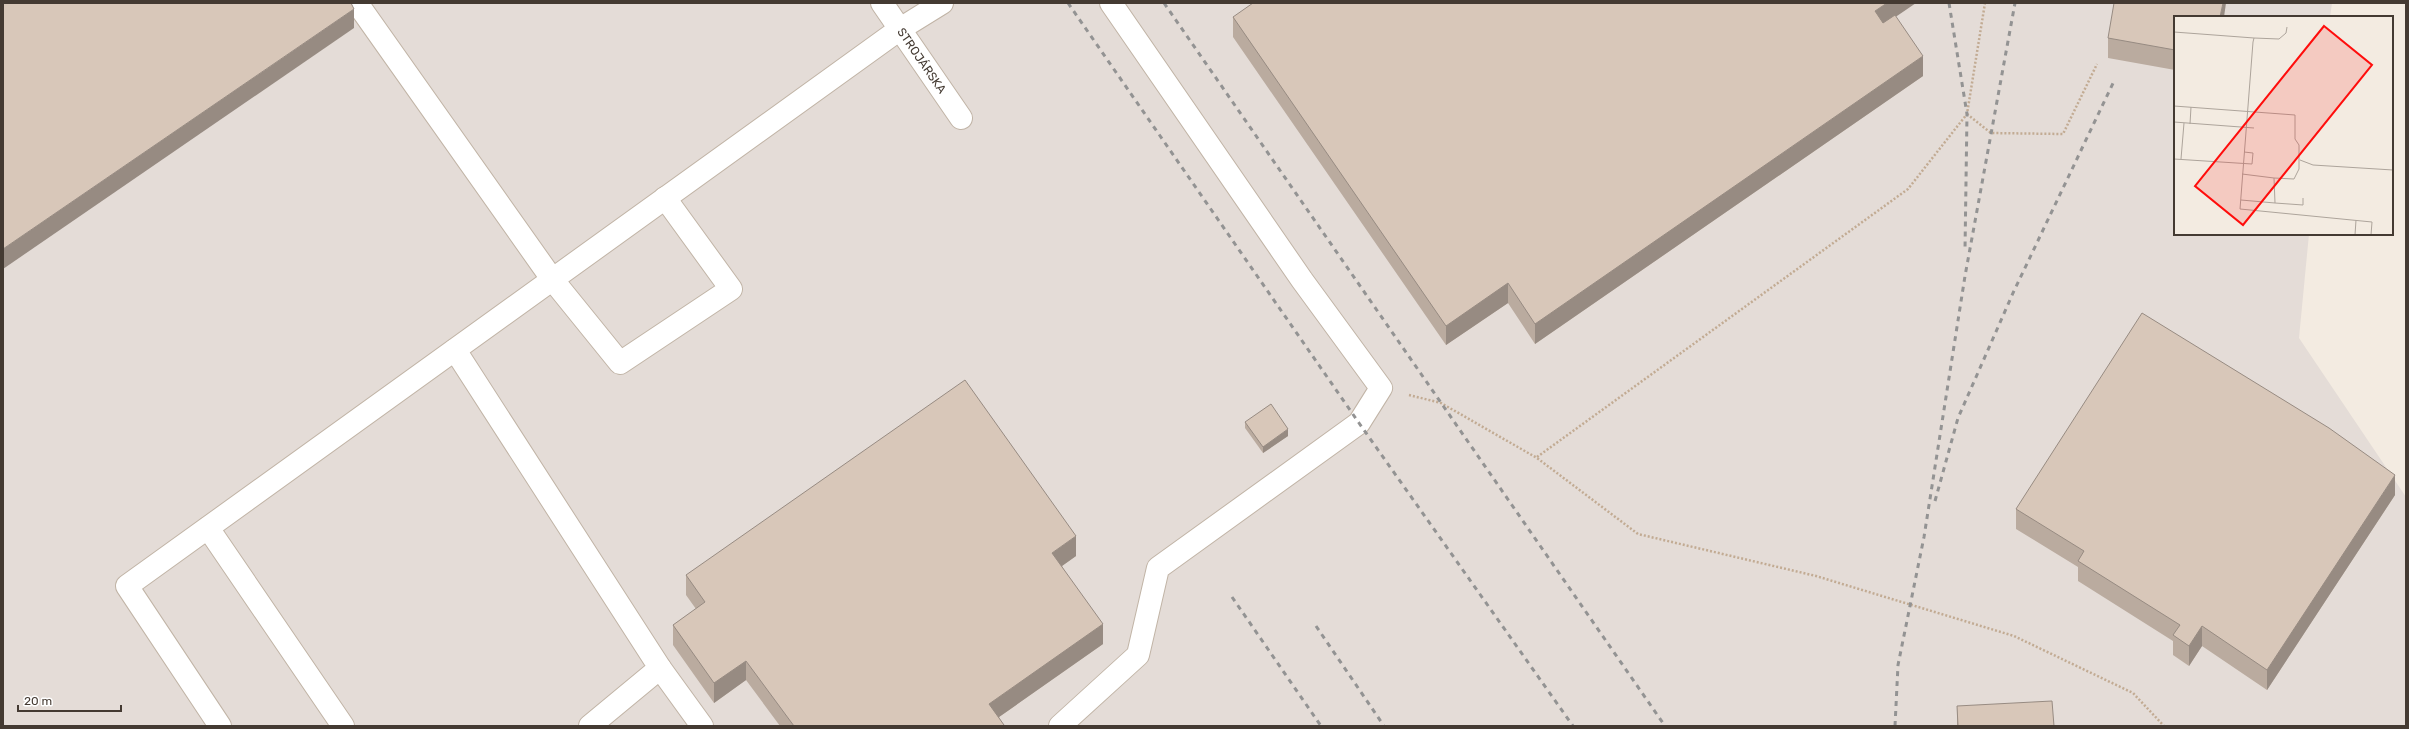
<svg xmlns="http://www.w3.org/2000/svg" width="2409" height="729" viewBox="0 0 2409 729" font-family="Rubik,sans-serif">
<style>
.industrial{fill:#e4dcd7}
.lines{fill:none;stroke-linecap:round;stroke-linejoin:round}
.minor-casing{stroke:#c1b4a6;stroke-width:24}
.path{stroke:#c2ab93;stroke-width:2.5;stroke-dasharray:2 2;stroke-linecap:butt}
.minor{stroke:#fff;stroke-width:22}
.rail{stroke:#939393;stroke-width:3;stroke-dasharray:5 5;stroke-linecap:butt}
.wall{fill:#baab9f}
.shaded-wall{fill:#978b82}
.building{fill:#d8c7b9;stroke:#978b82}
.labels{text-anchor:middle;dominant-baseline:central;stroke-width:3;stroke-linejoin:round;paint-order:stroke}
.street-label{font-size:12px;fill:#443a32;stroke:#fff}
.inset-road{fill:none;stroke:#ada49b;stroke-width:1}
.view{fill:#ff0d0c;fill-opacity:0.15;stroke:#ff0d0c;stroke-width:2}
.inset-edge{fill:none;stroke:#443a32;stroke-width:2}
</style>
<rect width="100%" height="100%" fill="#f3ebe1"/>
<!-- industrial -->
<polygon class="industrial" points="3,3 2332,3 2330,17 2175,17 2175,234 2309,234 2299,338 2406,497 2406,726 3,726"/>
<g class="lines">
<defs>
<g id="minor">
<polyline points="357,3 552,279 620,363 731,289 665,198"/>
<path id="s1" d="M 882,3 L 961,118"/>
<polyline points="455,350 660,668 590,726"/>
<polyline points="208,528 343,726"/>
<polyline points="660,668 702,726"/>
<polyline points="220,726 127,586 900,29 942,3"/>
<polyline points="1060,726 1138,655 1158,568 1359,423 1381,388 1302,280 1111,3"/>
</g>
</defs>
<!-- minor casing -->
<use href="#minor" class="minor-casing"/>
<!-- path -->
<g class="path">
<polyline points="1967,114 1991,133 2063,134 2097,64"/>
<polyline points="1409,395 1441,403 1537,458 1638,534 1816,576 2014,636 2133,693 2164,726"/>
<polyline points="1537,457 1908,189 1967,114 1985,3"/>
</g>
<!-- minor -->
<use href="#minor" class="minor"/>
<!-- rail -->
<g class="rail">
<polyline points="1068,3 1359,423 1573,726"/>
<polyline points="1164,3 1665,726"/>
<polyline points="1949,3 1967,114 1965,250"/>
<polyline points="1935,501 1958,418 2013,293 2115,79"/>
<polyline points="1232,597 1321,726"/>
<polyline points="1316,626 1384,726"/>
<polyline points="1895,726 1898,665 1924,537 1965,276 2015,3"/>
</g>
</g>
<!-- wall -->
<g class="wall">
<polygon points="1233,17 1896,17 1923,76 1535,344 1508,303 1446,345 1233,37"/>
<polygon points="2175,17 2175,70 2108,58 2108,38"/>
<polygon points="1245,422 1288,436 1263,453 1245,428"/>
<polygon points="2395,495 2267,690 2202,646 2189,666 2173,655 2173,641 2078,581 2078,567 2016,529 2016,509"/>
<polygon points="1076,556 1062,566 1103,644 999,717 1004,726 780,726 746,680 714,703 673,645 673,625 696,609 686,595 686,575"/>
<polygon points="1957,706 2054,726 1957,726"/>
</g>
<!-- shaded-wall -->
<g class="shaded-wall">
<polygon points="1887,3 1916,3 1875,31 1875,11"/>
<polygon points="2223,3 2226,3 2224,17 2220,17"/>
<polygon points="354,9 354,28 3,269 3,249"/>
<polygon points="1923,56 1923,76 1535,344 1535,324"/>
<polygon points="1508,283 1508,303 1446,345 1446,326"/>
<polygon points="1288,429 1288,436 1263,453 1263,447"/>
<polygon points="2395,475 2395,495 2267,690 2267,670"/>
<polygon points="1076,536 1076,556 1052,573 1052,553"/>
<polygon points="1103,624 1103,644 989,724 989,704"/>
<polygon points="2202,626 2202,646 2189,666 2189,646"/>
<polygon points="746,661 746,680 714,703 714,683"/>
</g>
<!-- building -->
<g class="building">
<polygon points="3,3 351,3 354,9 3,249"/>
<polygon points="1253,3 1887,3 1875,11 1883,23 1895,15 1923,56 1535,324 1508,283 1446,326 1233,17"/>
<polygon points="2114,3 2223,3 2220,17 2175,17 2175,50 2108,38"/>
<polygon points="2142,313 2329,428 2395,475 2267,670 2202,626 2189,646 2173,635 2180,625 2078,561 2084,551 2016,509"/>
<polygon points="965,380 1076,536 1052,553 1103,624 989,704 1004,725 1003,726 794,726 746,661 714,683 673,625 705,602 686,575"/>
<polygon points="1271,404 1288,429 1263,447 1245,422"/>
<polygon points="2052,701 2054,726 1958,726 1957,706"/>
</g>
<g class="labels">
<!-- street labels -->
<g class="street-label">
<text stroke="none"><textPath href="#s1" startOffset="70">STROJÁRSKA</textPath></text>
</g>
</g>
<!-- overview -->
<g transform="translate(2174 16)">
<rect width="219" height="219" fill="#f3ebe1"/>
<path class="inset-road" d="M 113,11 L 112,17 L 105,23 L 80,22 L 79,26 L 66,193 L 198,206 L 197,219M 0,16 L 80,22M 0,90 L 121,99 L 121,123 L 125,129 L 125,153 L 120,163 L 100,162M 0,106 L 80,112M 16,108 L 17,91M 0,143 L 78,148 L 79,137 L 70,136M 7,143 L 10,107M 126,144 L 139,149 L 219,154M 68,158 L 100,162 L 101,187 L 129,189 L 129,182M 67,184 L 101,187M 181,219 L 182,204"/>
<path class="view" d="M 150,10 L 198,49 L 69,209 L 21,170 Z"/>
<rect width="219" height="219" class="inset-edge"/>
</g>
<!-- border -->
<rect width="2409" height="729" fill="none" stroke="#443a32" stroke-width="8"/>
<!-- scale -->
<path d="M18 705v6h103v-6" fill="none" stroke="#443a32" stroke-width="2"/>
<text x="24" y="705" font-size="12" fill="#443a32" stroke="#ffffff" stroke-width="3" paint-order="stroke">20 m</text>
</svg>
